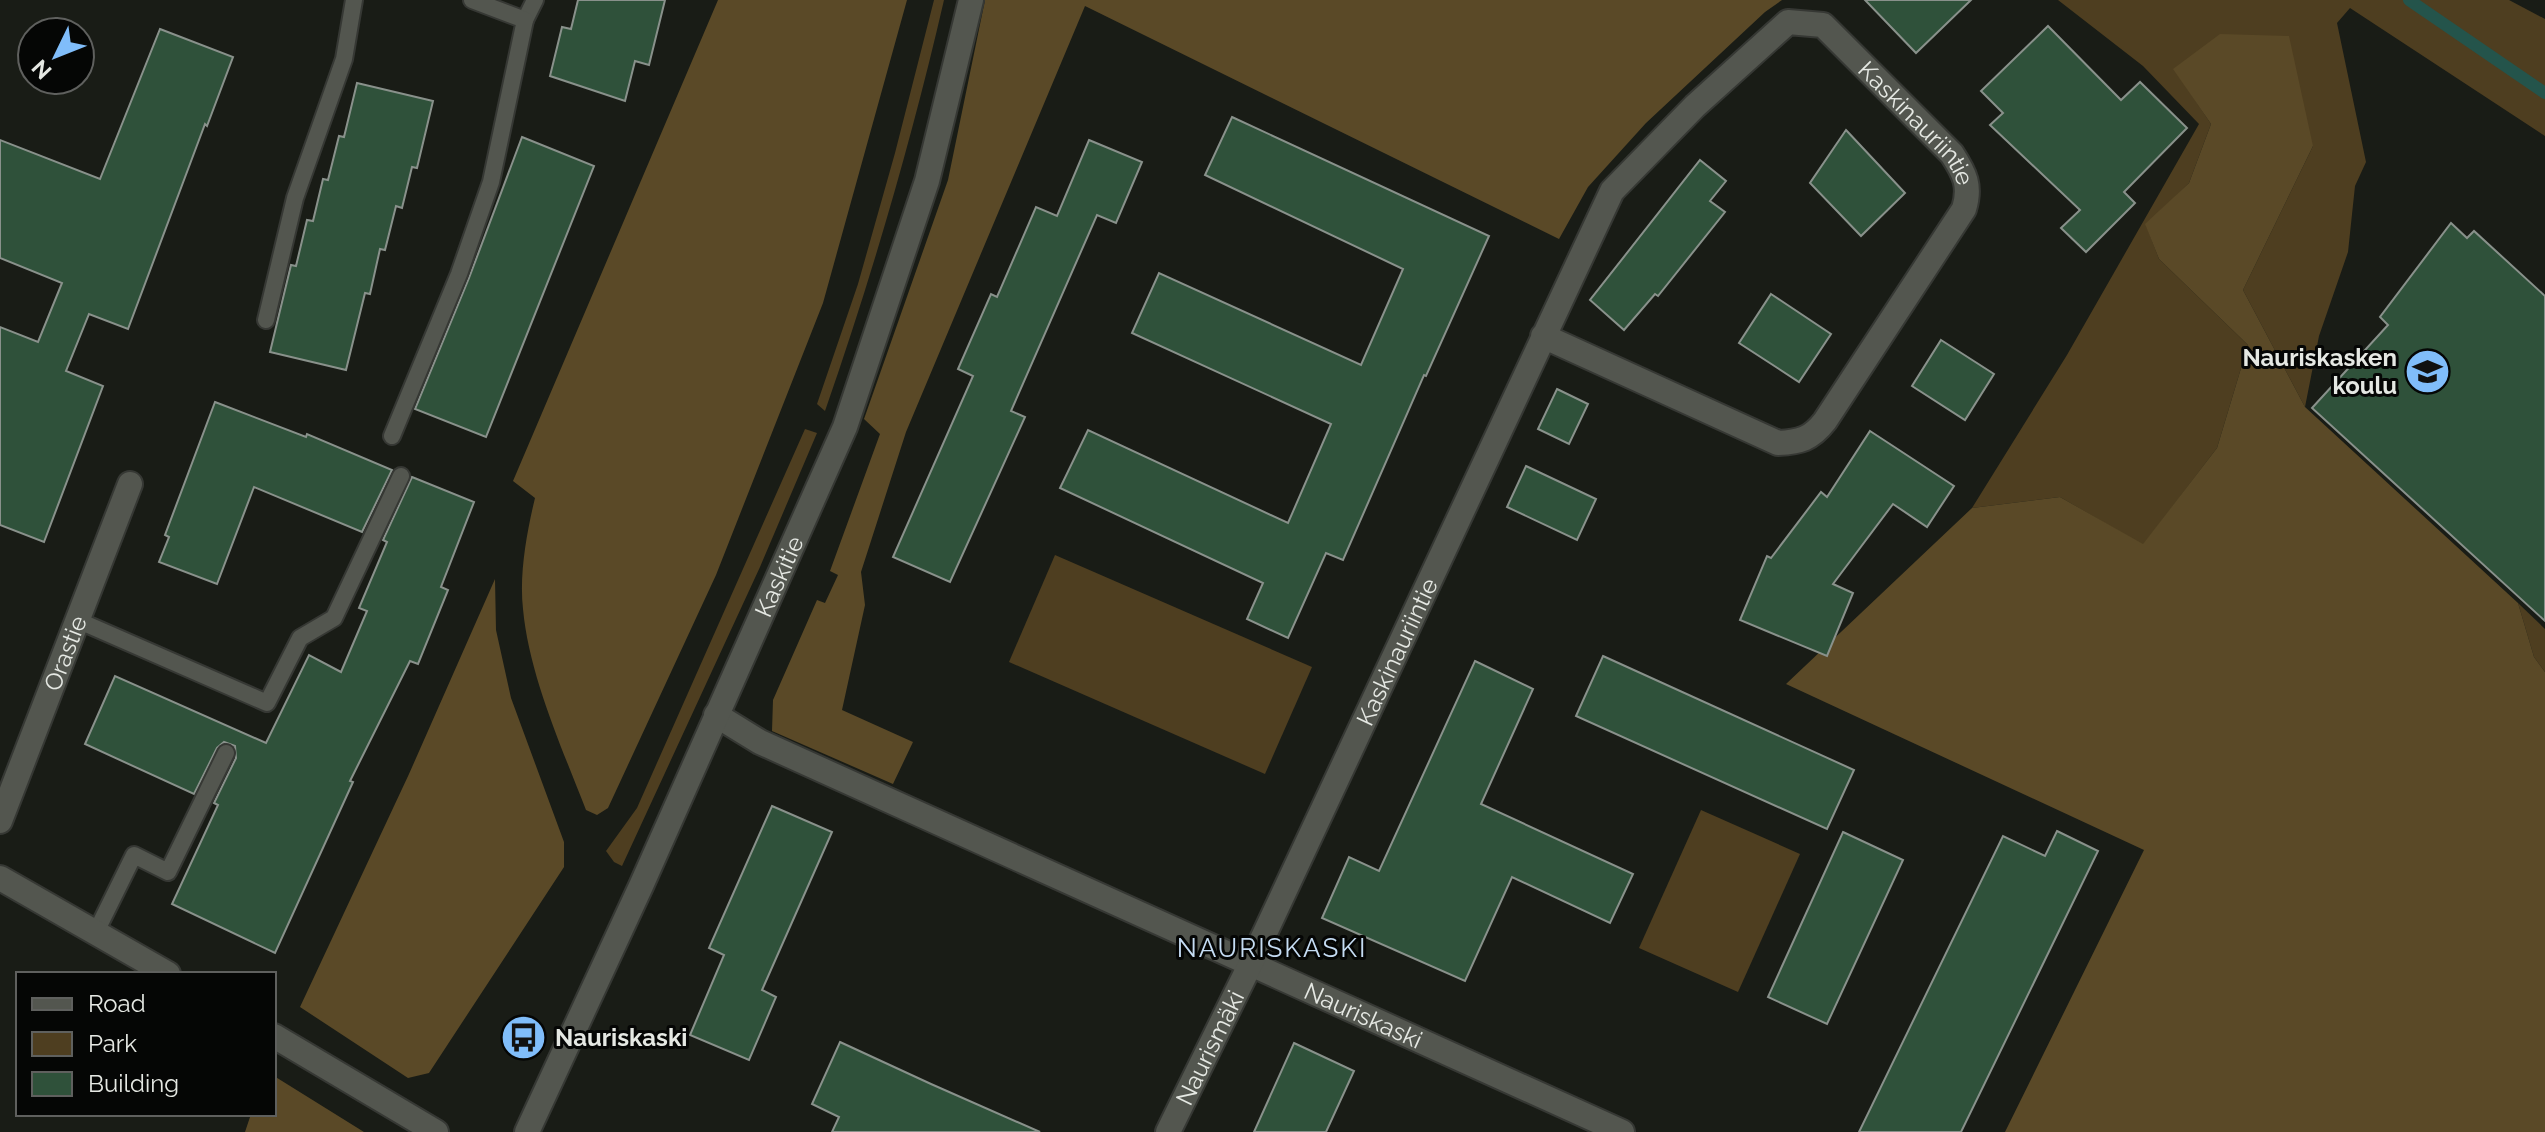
<svg xmlns="http://www.w3.org/2000/svg" width="2545" height="1132" viewBox="0 0 2545 1132" font-family="Raleway,sans-serif">
<style>
.green{fill:#4e3e20}
.forest{fill:#5a4927}
.lines{fill:none;stroke-linecap:round;stroke-linejoin:round}
.stream{stroke:#24544b;stroke-width:12}
.building{fill:#2f513a;stroke:#89918b;stroke-width:2}
.lane-casing{stroke:#363834;stroke-width:20}
.street-casing{stroke:#363834;stroke-width:28}
.secondary-casing{stroke:#363834;stroke-width:28}
.lane{stroke:#53564f;stroke-width:16}
.street{stroke:#53564f;stroke-width:24}
.secondary{stroke:#53564f;stroke-width:24}
.labels{text-anchor:middle;dominant-baseline:central;stroke-width:6;stroke-linejoin:round;paint-order:stroke}
.street-label{font-size:24px;fill:#e5e8e3;stroke:#050605}
.poi-label{font-size:24px;font-weight:bold;fill:#e5e8e3;stroke:#050605;text-anchor:end}
.neighbourhood-label{font-size:26px;letter-spacing:2px;fill:#c5dcf3;stroke:#050605}
</style>
<rect width="100%" height="100%" fill="#191c16"/>
<!-- green -->
<g class="green">
<path d="M 934,0 L 944,0 C 912,139 872,276 825,411 L 817,404 L 858,284 L 895,153 Z"/>
<polygon points="2058,0 2509,0 2545,19 2545,136 2350,8 2337,23 2366,162 2355,186 2348,252 2319,336 2305,407 2243,290 2313,146 2174,69 2211,124 2189,183 2146,225 2159,259 2248,345 2217,448 2143,545 2060,497 1972,508 2067,355 2199,124 2143,66"/>
<polygon points="805,429 817,433 760,567 622,866 614,862 606,851 637,808"/>
<polygon points="1055,555 1312,667 1265,774 1009,662"/>
<polygon points="2518,603 2545,629 2545,672 2534,657"/>
<polygon points="1701,810 1800,854 1738,992 1639,948"/>
</g>
<!-- forest -->
<g class="forest">
<path d="M 718,0 L 907,0 L 823,303 L 716,575 L 608,808 L 597,815 L 586,810 C 562,748 529,675 523,609 C 519,574 527,531 535,498 L 513,481 Z"/>
<polygon points="985,0 1782,0 1765,12 1646,123 1588,187 1559,239 1085,6 906,432 861,572 865,605 842,710 913,742 893,784 772,731 773,700 817,600 825,603 838,575 830,571 880,434 864,419 948,180"/>
<polygon points="2220,34 2289,36 2313,146 2243,290 2305,407 2518,603 2534,657 2545,672 2545,1132 2005,1132 2144,850 1786,684 1972,508 2060,497 2143,544 2217,448 2248,345 2159,259 2145,224 2189,183 2211,124 2173,69"/>
<polygon points="495,579 496,630 511,698 564,842 564,867 429,1073 408,1078 300,1007 409,774"/>
<polygon points="274,1076 364,1132 245,1132 251,1114 274,1114"/>
</g>
<g class="lines">
<!-- stream -->
<polyline class="stream" points="2409,0 2545,93"/>
</g>
<!-- building -->
<g class="building">
<polygon points="578,0 665,0 649,65 635,61 625,101 550,76 562,27 571,29"/>
<polygon points="1865,0 1971,0 1916,53"/>
<polygon points="2048,26 2121,100 2140,82 2187,128 2124,192 2135,203 2086,252 2061,228 2080,210 1990,125 2003,113 1981,91"/>
<polygon points="160,29 233,57 207,126 205,124 128,329 89,314 66,371 103,386 44,542 0,525 0,327 38,342 62,283 0,258 0,140 100,179"/>
<polygon points="357,83 433,101 417,168 412,167 402,208 396,206 385,250 380,249 370,294 365,293 346,370 270,352 291,265 296,266 307,220 313,221 323,179 328,180 339,136 344,137"/>
<polygon points="1232,117 1489,236 1426,376 1424,375 1343,560 1326,553 1288,638 1247,619 1263,583 1060,488 1088,430 1288,523 1331,424 1132,333 1159,273 1361,365 1403,269 1205,175"/>
<polygon points="1846,130 1905,193 1861,236 1810,183"/>
<polygon points="522,137 594,166 486,437 415,409 469,278"/>
<polygon points="1089,140 1142,162 1116,223 1097,215 1011,411 1025,417 950,582 893,557 973,376 958,369 991,294 997,297 1036,207 1057,216"/>
<polygon points="1700,160 1726,181 1710,201 1725,212 1658,296 1655,294 1624,330 1590,300"/>
<polygon points="2451,223 2467,238 2474,231 2545,296 2545,621 2312,408 2388,325 2380,317"/>
<polygon points="1771,294 1831,334 1799,382 1739,343"/>
<polygon points="1941,340 1994,374 1965,420 1912,386"/>
<polygon points="1557,389 1588,404 1569,444 1538,429"/>
<polygon points="215,402 306,437 307,434 392,470 362,532 254,487 217,584 159,562 169,537 165,535"/>
<polygon points="1870,431 1954,486 1927,527 1893,504 1833,584 1853,593 1827,656 1740,620 1767,556 1771,558 1821,492 1827,497"/>
<polygon points="1526,466 1596,499 1577,540 1507,507"/>
<polygon points="412,477 474,502 441,587 448,590 418,664 410,661 350,781 353,782 275,953 172,904 218,805 214,803 236,758 235,746 224,742 217,748 194,794 85,744 115,676 266,743 309,655 341,672 367,611 359,608 387,542 383,540"/>
<polygon points="1603,656 1854,770 1827,829 1576,716"/>
<polygon points="1475,661 1533,689 1481,804 1633,874 1610,923 1512,877 1465,981 1322,918 1349,857 1379,871"/>
<polygon points="772,806 832,832 762,990 776,997 749,1060 690,1035 724,955 709,948"/>
<polygon points="2057,831 2098,851 1961,1132 1859,1132 2003,836 2045,856"/>
<polygon points="1843,832 1903,860 1827,1024 1768,997"/>
<polygon points="840,1042 931,1084 1040,1132 832,1132 839,1117 812,1104"/>
<polygon points="1294,1043 1354,1071 1326,1132 1254,1132"/>
</g>
<g class="lines">
<defs>
<g id="lane">
<polyline points="525,20 535,0"/>
<polyline points="266,320 295,198 344,59 354,0"/>
<polyline points="392,436 459,274 491,182 525,20 472,0"/>
<polyline points="77,620 267,703 300,638 334,618 401,476"/>
<polyline points="96,932 134,855 168,872 226,753"/>
</g>
<g id="street">
<path id="s1" d="M 716,715 L 760,742 L 1622,1132"/>
<path id="s2" d="M 0,821 L 130,484"/>
<polyline points="0,878 168,974"/>
<polyline points="274,1036 436,1132"/>
<path id="s3" d="M 1168,1132 L 1250,965 L 1612,191 L 1695,106 L 1788,22 L 1823,25 L 1952,154 C 1965,174 1971,186 1964,209 L 1825,421 C 1811,439 1800,442 1778,443 L 1543,336"/>
</g>
<g id="secondary">
<path id="s4" d="M 527,1132 L 641,886 L 845,427 L 927,181 L 971,0"/>
</g>
</defs>
<!-- lane casing -->
<use href="#lane" class="lane-casing"/>
<!-- street casing -->
<use href="#street" class="street-casing"/>
<!-- secondary casing -->
<use href="#secondary" class="secondary-casing"/>
<!-- lane -->
<use href="#lane" class="lane"/>
<!-- street -->
<use href="#street" class="street"/>
<!-- secondary -->
<use href="#secondary" class="secondary"/>
</g>
<!-- icons -->
<defs>
<symbol id="school-disc" viewBox="-11 -11 22 22"><circle r="9.5" fill="#80bdfa" stroke="#050605"/><path d="M0-5L7-2L0 1L-7-2ZM-4 1L0 2.5L4 1V4Q0 6-4 4Z" fill="#111"/></symbol>
<symbol id="bus-disc" viewBox="-11 -11 22 22"><circle r="9.5" fill="#80bdfa" stroke="#050605"/><path d="M-5-6H5V4H4V6H2V4H-2V6H-4V4H-5ZM-3.5-4V0h7V-4ZM-3.5 1.2v1.5H-2V1.2ZM2 1.2v1.5H3.5V1.2Z" fill="#111"/></symbol>
</defs>
<g fill-rule="evenodd">
<use href="#school-disc" x="2402" y="346" width="51" height="51"/>
<use href="#bus-disc" x="498" y="1012" width="51" height="51"/>
</g>
<g class="labels">
<!-- street labels -->
<g class="street-label">
<text stroke="none"><textPath href="#s3" startOffset="1456">Kaskinauriintie</textPath></text>
<text stroke="none"><textPath href="#s4" startOffset="610">Kaskitie</textPath></text>
<text stroke="none"><textPath href="#s3" startOffset="532">Kaskinauriintie</textPath></text>
<text stroke="none"><textPath href="#s2" startOffset="180">Orastie</textPath></text>
<text stroke="none"><textPath href="#s1" startOffset="714">Nauriskaski</textPath></text>
<text stroke="none"><textPath href="#s3" startOffset="94">Naurismäki</textPath></text>
</g>
<!-- poi labels -->
<g class="poi-label">
<text x="2397" y="357">Nauriskasken<tspan x="2397" dy="28">koulu</tspan></text>
<text x="555" y="1037" text-anchor="start">Nauriskaski</text>
</g>
<!-- neighbourhood labels -->
<g class="neighbourhood-label">
<text x="1272" y="948">NAURISKASKI</text>
</g>
</g>
<!-- legend -->
<rect x="16" y="972" width="260" height="144" fill="#050605" stroke="#5f605e" stroke-width="2"/>
<rect x="32" y="998" width="40" height="12" fill="#53564f" stroke="#5f605e" stroke-width="2"/>
<text x="88" y="1012" font-size="24" fill="#e5e8e3">Road</text>
<rect x="32" y="1032" width="40" height="24" fill="#4e3e20" stroke="#5f605e" stroke-width="2"/>
<text x="88" y="1052" font-size="24" fill="#e5e8e3">Park</text>
<rect x="32" y="1072" width="40" height="24" fill="#2f513a" stroke="#5f605e" stroke-width="2"/>
<text x="88" y="1092" font-size="24" fill="#e5e8e3">Building</text>
<!-- north arrow -->
<g transform="translate(56 56) rotate(227)"><circle r="38" fill="#050605" stroke="#5f605e" stroke-width="2"/>
<path d="M0-6L14 30L0 20L-14 30Z" fill="#80bdfa"/>
<text y="-12" font-size="22" font-weight="bold" text-anchor="middle" fill="#e5e8e3">N</text>
</g>
</svg>
